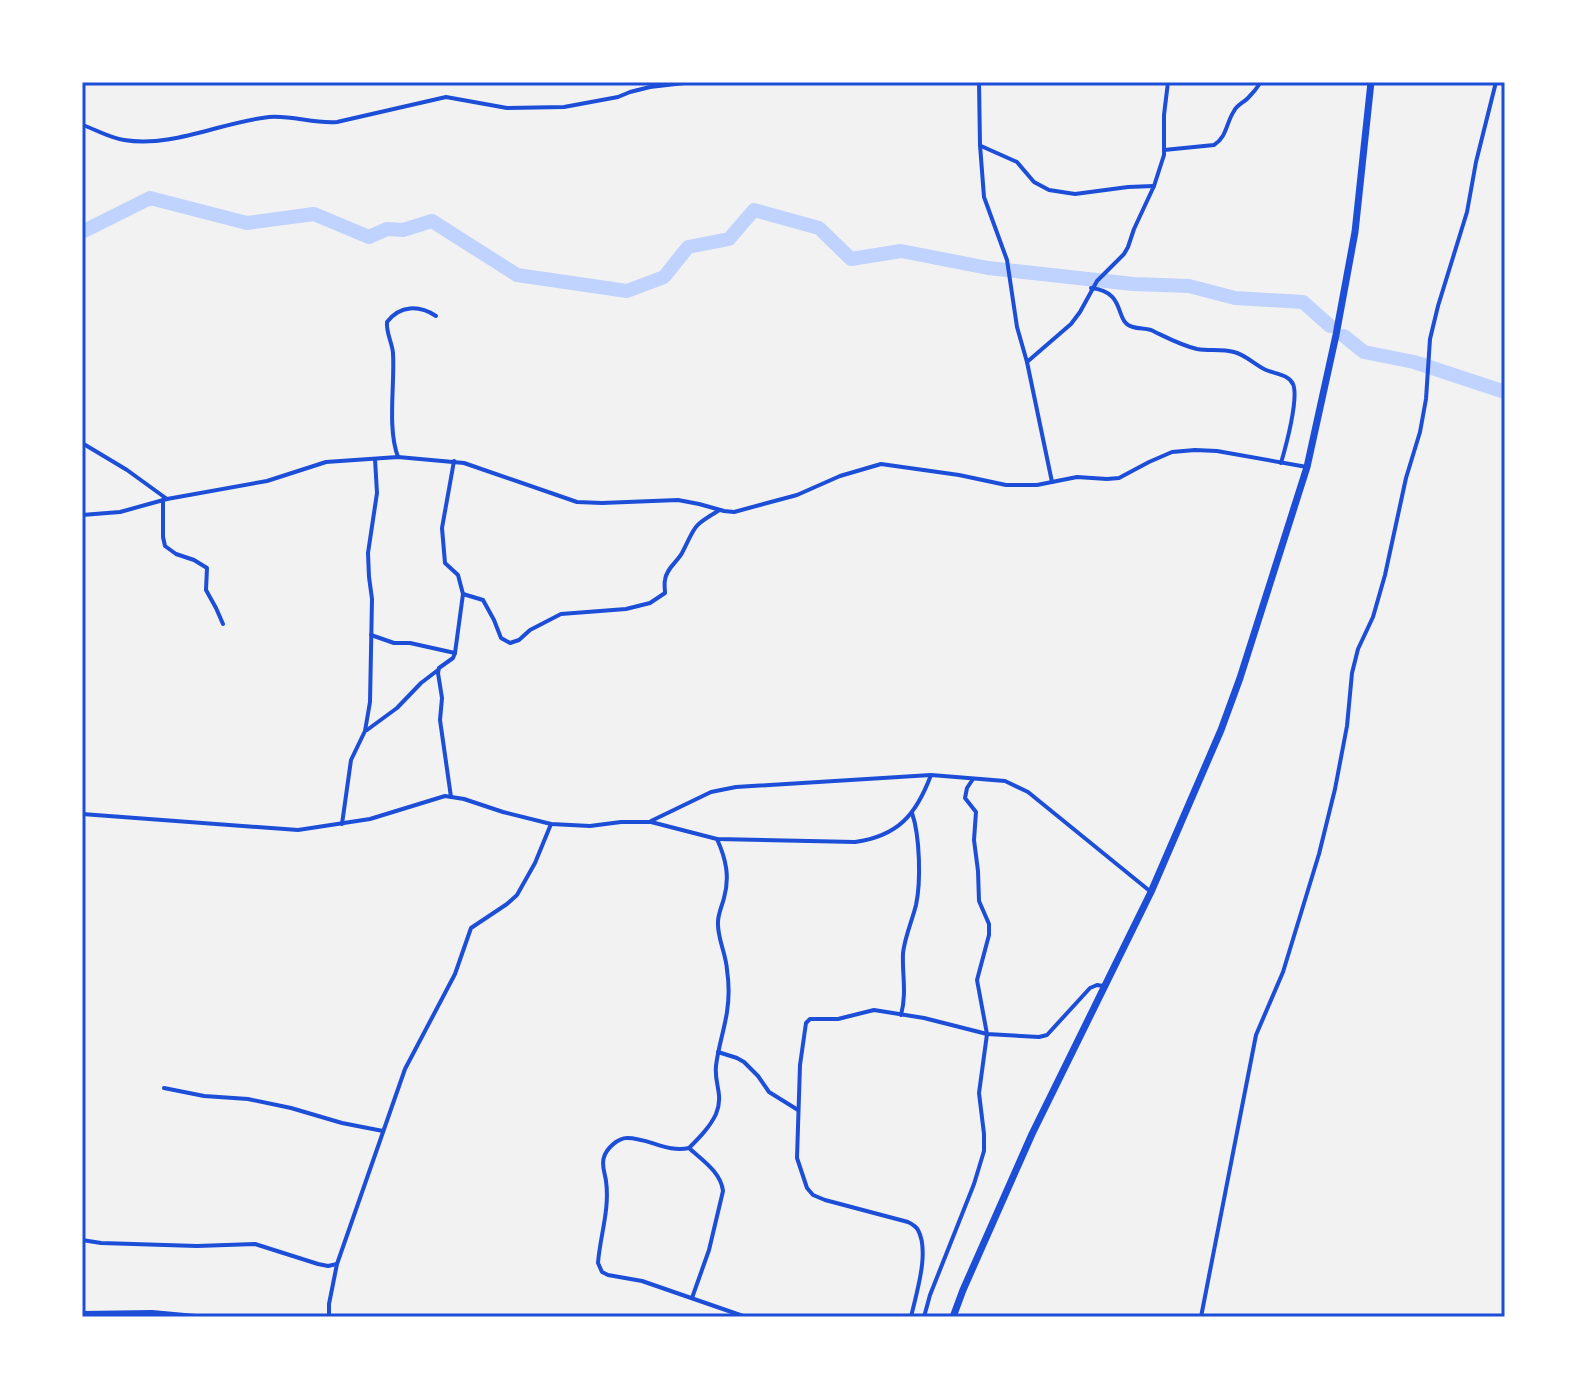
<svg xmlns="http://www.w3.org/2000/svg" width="1587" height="1399" viewBox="0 0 1587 1399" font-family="Helvetica,sans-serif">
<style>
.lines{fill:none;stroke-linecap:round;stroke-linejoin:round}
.river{stroke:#bfd3fe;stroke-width:14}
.minor{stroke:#1d4ed8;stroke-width:4}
.trunk{stroke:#1d4ed8;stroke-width:7}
.neatline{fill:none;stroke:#1d4ed8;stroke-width:3}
</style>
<rect width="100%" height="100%" fill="#f2f2f2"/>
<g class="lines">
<!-- river -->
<g class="river">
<polyline points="82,232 150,198 247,223 314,214 369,237 387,229 403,230 432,221 517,275 627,291 664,277 688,247 729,239 754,210 819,228 851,259 901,251 988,268 1133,284 1189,286 1235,298 1303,302 1330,326"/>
<polyline points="1344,336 1364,352 1414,362 1505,392"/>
</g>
<!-- minor -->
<g class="minor">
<polyline points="979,82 980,145 984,197 1007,260 1017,327 1027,362 1052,482"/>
<path d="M 83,125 C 96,130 110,138 124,140 C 173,148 221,122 269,117 C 292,115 314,124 337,122 L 446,97 L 507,108 L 564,107 L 618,97 L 630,92 L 650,87 L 693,82"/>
<polyline points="981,146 1017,162 1034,182 1049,190 1075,194 1128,187 1154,186"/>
<path d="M 1164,150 L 1214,145 C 1227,137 1226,123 1234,111 C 1237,105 1243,103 1248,98 C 1253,93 1257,88 1261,82"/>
<path d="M 1091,288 C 1128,292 1113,322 1133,327 C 1139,329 1145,328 1151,330 C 1166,337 1180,345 1197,349 C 1209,351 1222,349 1234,352 C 1246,355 1255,365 1266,370 C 1275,374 1288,374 1293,384 C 1299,398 1286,446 1281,463"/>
<polyline points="1027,362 1071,324 1080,312 1097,281 1124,254 1128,247 1134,229 1154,186 1164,155 1164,115 1168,82"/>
<polyline points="82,443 127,470 167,499"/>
<path d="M 398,457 C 387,428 395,384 393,353 C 392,342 386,333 387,322 C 400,305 419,305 436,316"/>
<polyline points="163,500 163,537 165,546 176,554 194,560 207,568 206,590 216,608 223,624"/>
<polyline points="82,515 120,512 167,499 267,481 326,462 398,457 464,463 577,502 602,503 678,500 699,504 724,511 734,512 797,495 840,476 881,464 959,475 1006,485 1037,485 1077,477 1107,479 1119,478 1149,462 1172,452 1195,450 1217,451 1307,467"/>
<polyline points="82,572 82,607"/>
<path d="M 463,594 L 483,600 L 494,620 L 501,638 L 510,643 L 519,640 L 530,630 L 561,614 L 626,609 L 650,603 L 665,593 C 665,589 664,584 665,580 C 666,569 677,562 682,553 C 696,526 691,527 718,511"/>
<polyline points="371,635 394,643 410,643 455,653"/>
<polyline points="367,730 397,708 421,683 438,670"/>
<polyline points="451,797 440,720 442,698 438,673 439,668 453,658 455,653 463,594 458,575 445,563 442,528 454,461"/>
<path d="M 82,814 L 298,830 L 370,819 L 445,796 L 464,799 L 503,812 L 551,824 L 590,826 L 621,822 L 651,822 L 717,839 L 855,842 C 898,836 916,815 931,775"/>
<polyline points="651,821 711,792 736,787 931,775 1005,781 1028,792 1151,892"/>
<polyline points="342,824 351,760 365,731 370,702 372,599 369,577 368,553 377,493 375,459"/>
<path d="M 717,839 C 726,859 730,877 724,898 C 722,906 718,914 718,922 C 717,938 726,953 727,970 C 729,983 729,999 727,1012 C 724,1031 718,1048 716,1066 C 714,1085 724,1094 716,1114 C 710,1127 699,1138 689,1148 C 667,1153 649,1138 627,1138 C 618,1138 607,1148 604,1157 C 601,1165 605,1173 606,1181 C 610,1209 600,1236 598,1263 L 602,1272 L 608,1275 L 642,1281 L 746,1317"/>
<path d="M 901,1015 C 907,993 902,974 903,953 C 905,936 912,921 916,905 C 921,882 920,836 912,813"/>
<polyline points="718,1052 737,1058 744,1062 758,1076 769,1092 798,1110"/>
<polyline points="164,1088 204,1096 248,1099 291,1108 342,1123 383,1131"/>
<path d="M 689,1148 C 702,1160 721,1172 723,1191 L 709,1250 L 692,1298"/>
<polyline points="82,1240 101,1243 197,1246 255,1244 318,1264 328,1266 337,1264"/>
<polyline points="82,1313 152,1312 207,1317"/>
<polyline points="329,1317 329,1304 337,1264 405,1069 455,974 471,928 507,904 517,895 535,863 551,824"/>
<path d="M 911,1317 C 916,1294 930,1252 918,1230 C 916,1226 912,1224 908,1222 L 825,1200 L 813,1195 L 807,1188 L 797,1158 L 800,1065 L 806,1023 L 810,1019 L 838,1019 L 874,1010 L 924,1018 L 987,1034 L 1039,1037 L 1047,1035 L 1090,988 L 1097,985 L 1103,986"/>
<polyline points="924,1317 930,1295 974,1184 984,1151 984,1134 979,1093 987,1034 977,980 989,935 989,924 979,901 978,871 974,840 976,812 965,798 967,788 973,779"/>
<polyline points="1201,1317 1256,1035 1283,972 1319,854 1335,789 1347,726 1352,673 1358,649 1373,617 1385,575 1406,478 1420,432 1426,399 1430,339 1438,306 1467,212 1476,162 1496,82"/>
</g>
<!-- trunk -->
<polyline class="trunk" points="953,1317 963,1290 1032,1134 1151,892 1221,730 1240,678 1307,467 1336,335 1355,232 1371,82"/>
</g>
<!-- border -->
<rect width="1587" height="1399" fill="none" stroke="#ffffff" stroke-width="168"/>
<rect x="84" y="84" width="1419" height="1231" class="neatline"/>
</svg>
